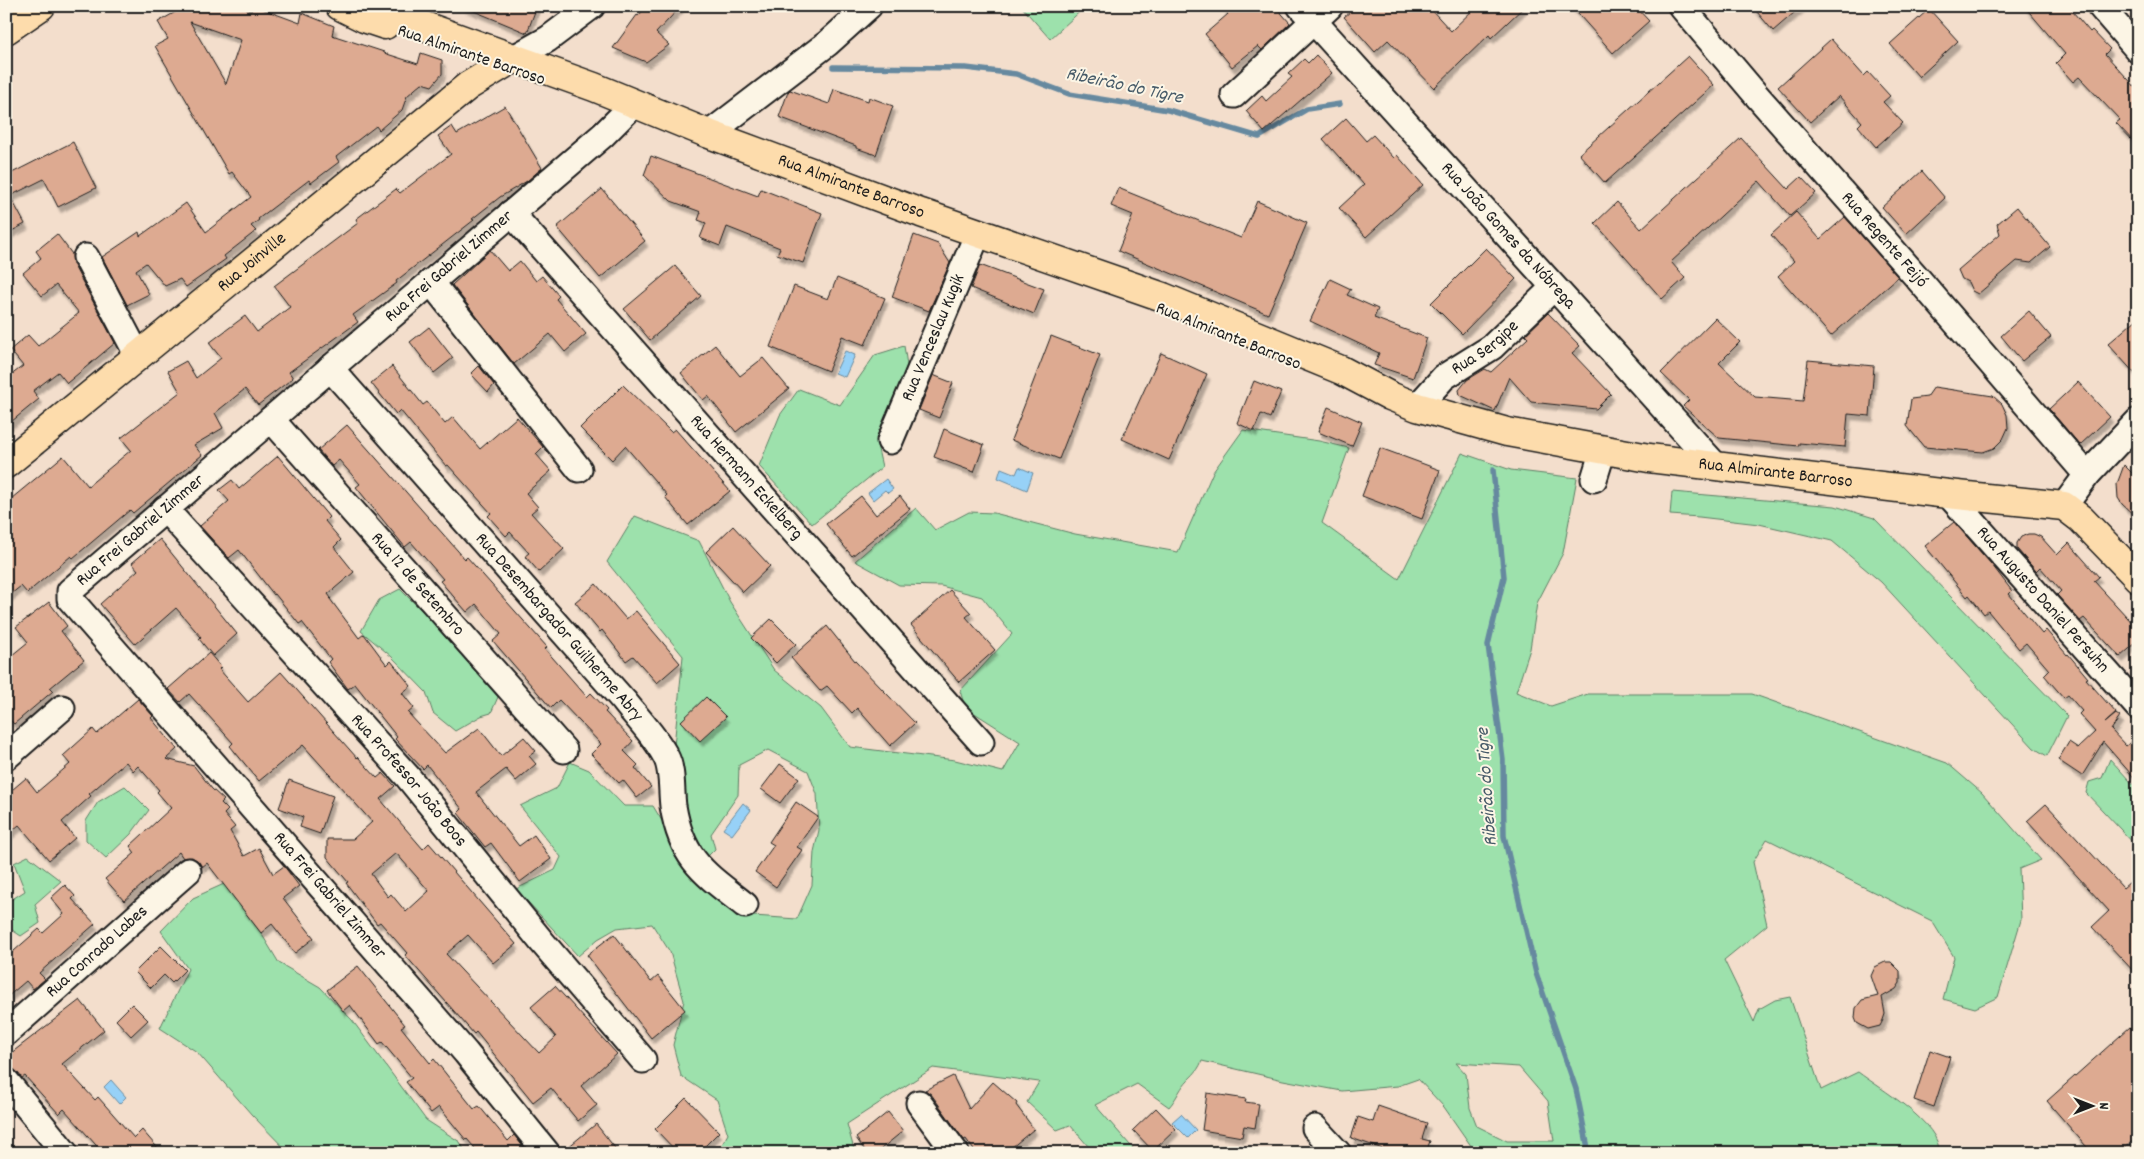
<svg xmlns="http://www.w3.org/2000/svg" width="2144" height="1159" viewBox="0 0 2144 1159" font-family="Dekko,sans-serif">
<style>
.green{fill:#9de1ac;stroke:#5c7e64;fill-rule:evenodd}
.water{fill:#97d1f7;stroke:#66899f}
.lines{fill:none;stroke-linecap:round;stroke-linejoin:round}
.stream{stroke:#66899f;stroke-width:5.5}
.building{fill:#ddaa91;stroke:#1c1c1c;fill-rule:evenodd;filter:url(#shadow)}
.minor-casing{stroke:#1c1c1c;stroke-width:29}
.major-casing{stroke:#1c1c1c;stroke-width:31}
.minor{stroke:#fcf5e5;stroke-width:25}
.major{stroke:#fddcac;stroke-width:28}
.labels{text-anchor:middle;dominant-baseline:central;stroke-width:4;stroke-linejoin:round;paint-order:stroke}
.street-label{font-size:18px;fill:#1c1c1c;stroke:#fcf5e5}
.water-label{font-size:19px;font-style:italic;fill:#475b69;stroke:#fcf5e5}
</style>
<defs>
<filter id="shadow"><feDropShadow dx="3" dy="5.5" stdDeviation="1" flood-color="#0004"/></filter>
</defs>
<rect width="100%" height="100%" fill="#f3decc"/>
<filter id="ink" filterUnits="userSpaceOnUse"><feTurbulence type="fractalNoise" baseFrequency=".02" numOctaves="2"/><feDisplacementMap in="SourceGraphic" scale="10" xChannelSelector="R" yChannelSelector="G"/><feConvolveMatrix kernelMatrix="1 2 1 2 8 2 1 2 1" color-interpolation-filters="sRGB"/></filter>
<g filter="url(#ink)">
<!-- green -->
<g class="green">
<polygon points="1021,6 1086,6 1050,39"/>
<polygon points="904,346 907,365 877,445 882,467 812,524 759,466 780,415 799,389 840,405 875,355"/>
<path d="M 1243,430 L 1319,441 L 1349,448 L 1322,523 L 1399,579 L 1462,453 L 1511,470 L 1577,478 L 1563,553 L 1537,603 L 1530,649 L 1516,692 L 1551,706 L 1588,694 L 1752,694 L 1947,763 L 1982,793 L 2041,860 L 2019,869 L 2021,920 L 1998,997 L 1975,1008 L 1943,999 L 1954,957 L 1932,921 L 1767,839 L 1753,862 L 1767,925 L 1724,960 L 1754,1022 L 1759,1009 L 1775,1000 L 1790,997 L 1821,1090 L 1858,1072 C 1879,1088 1942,1124 1939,1153 L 1476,1153 L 1444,1107 L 1418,1079 L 1398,1086 L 1342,1091 L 1283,1080 L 1202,1061 C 1196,1075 1191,1075 1183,1086 C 1178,1093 1176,1099 1169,1107 L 1137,1084 L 1095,1105 L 1137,1153 L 1094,1153 L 1070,1125 L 1057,1130 L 1027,1102 L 1039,1082 L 933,1068 L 847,1124 L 855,1153 L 717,1153 L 728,1134 L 717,1100 L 681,1076 L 673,1045 L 684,1001 L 670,952 L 652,924 L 617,928 L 598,939 L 578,956 L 516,889 L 555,870 L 561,857 L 520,806 L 557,788 L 570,762 L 589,770 L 624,806 L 653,806 L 676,844 L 695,881 L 739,915 L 797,919 L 812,885 L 814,852 L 819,830 L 817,794 L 808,771 L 768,750 L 739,765 L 738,795 L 711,834 L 715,849 L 706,858 L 692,834 L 682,803 L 674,746 L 683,656 L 607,562 L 635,516 L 699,541 L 730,602 L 774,670 L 821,708 L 850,747 L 955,760 L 1003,772 L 1020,742 L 965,707 L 960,691 L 1012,634 L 982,597 L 941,586 L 899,585 L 855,561 L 916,508 L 935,530 L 969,512 L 994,513 L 1075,534 L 1178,552 L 1213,472 ZM 1456,1063 L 1519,1067 L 1548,1101 L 1554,1141 L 1507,1141 L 1477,1126 L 1470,1108 L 1466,1074 Z"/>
<polygon points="1672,492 1835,506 1874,518 2067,716 2047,756 2034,748 1881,582 1832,541 1759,524 1699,517 1670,515"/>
<polygon points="400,589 425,614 498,697 491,713 481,716 455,731 433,713 426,692 392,657 361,631 379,600"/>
<polygon points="2110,759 2138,790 2138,848 2086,793 2089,782 2102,778"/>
<polygon points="125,786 149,810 131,834 106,858 86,840 86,821 98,802"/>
<polygon points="28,856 61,881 35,904 40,923 21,936 6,926 6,903 25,891 14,863"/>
<polygon points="224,884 261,933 279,963 320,987 352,1020 426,1120 460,1142 466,1153 289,1153 252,1115 197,1052 160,1028 188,969 161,931 193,898"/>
</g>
<!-- water -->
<g class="water">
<polygon points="845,351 855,355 845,377 835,373"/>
<polygon points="1019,467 1033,473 1027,490 998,478 1001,468 1016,474"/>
<polygon points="886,479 893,489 888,493 885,490 873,500 868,493"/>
<polygon points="743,803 751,810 732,835 723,829"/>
<polygon points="111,1080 126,1097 119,1104 104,1087"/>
<polygon points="1181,1114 1196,1130 1188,1138 1172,1122"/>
</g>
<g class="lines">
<!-- stream -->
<g class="stream">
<polyline points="833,67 966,68 1016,74 1069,94 1168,110 1259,137 1307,109 1340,104"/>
<polyline points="1493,470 1504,577 1488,645 1503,760 1504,836 1536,973 1576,1089 1589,1153"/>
</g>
</g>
<!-- building -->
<g class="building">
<path d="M 186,6 L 238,6 L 251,11 L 254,6 L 300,23 L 302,13 L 334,26 L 332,35 L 384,52 L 384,53 L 418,64 L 421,53 L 442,60 L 442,74 L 432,86 L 422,83 L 407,96 L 402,110 L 379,130 L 376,126 L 336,157 L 339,162 L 311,183 L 309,180 L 258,219 L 259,220 L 251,226 L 256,231 L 224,256 L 226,259 L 186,287 L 180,279 L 165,286 L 146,263 L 136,270 L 149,294 L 127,305 L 102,257 L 139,232 L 140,236 L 186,203 L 206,232 L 251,197 L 232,172 L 229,174 L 155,46 L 168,39 L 158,22 ZM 190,22 L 241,40 L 226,84 Z"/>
<polygon points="462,6 537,6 527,33"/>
<polygon points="647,6 681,6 656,33 669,45 646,62 613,48 637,15 638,16"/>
<polygon points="1222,6 1275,6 1290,23 1262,50 1258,46 1232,67 1205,34 1228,14"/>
<polygon points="1357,6 1428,6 1451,31 1477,6 1525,6 1491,38 1489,35 1434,88 1388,40 1375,52 1344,17"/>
<polygon points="1571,6 1635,6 1649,21 1613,53"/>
<polygon points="1752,6 1802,6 1773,31"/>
<polygon points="2024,6 2068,6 2090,32 2092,30 2110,49 2105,54 2138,90 2138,146 2116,123 2120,120 2079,77 2073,82 2056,63 2065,54"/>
<polygon points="1929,9 1958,41 1919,77 1890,44"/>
<polygon points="1831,39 1864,76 1868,72 1890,96 1883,102 1903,123 1876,147 1858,126 1862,122 1839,96 1810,122 1778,87"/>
<polygon points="1316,55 1332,73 1264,132 1246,111 1262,96 1266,101 1292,77 1288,74 1304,59 1308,63"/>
<polygon points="1688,56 1714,85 1605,183 1579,154"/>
<polygon points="834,89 868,101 869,97 893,106 876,155 856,148 856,146 779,117 788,92 790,90 829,104"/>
<polygon points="505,106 542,168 527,181 500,197 472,219 474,220 396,281 397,283 353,315 358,322 289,372 293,378 258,405 245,389 215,413 223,428 194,445 202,455 133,513 130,510 73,558 71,556 27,593 21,586 6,598 6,503 63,456 88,486 131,450 121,438 180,392 168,371 186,361 196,378 221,358 209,343 245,316 257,332 290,307 274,286 358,223 356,219 396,189 400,193 451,154 438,136 452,126 457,134"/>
<polygon points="1346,118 1366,141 1373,135 1394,158 1397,155 1423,185 1366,237 1339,208 1364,185 1323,139"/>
<polygon points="1741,138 1788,189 1801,177 1816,193 1790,216 1759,181 1671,262 1685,278 1662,299 1595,223 1617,202 1641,229"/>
<polygon points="73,142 96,188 58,207 44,179 10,196 25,224 6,234 6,176"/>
<polygon points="651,156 758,196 761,189 822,213 803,263 777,254 780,248 727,227 720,246 700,238 706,223 698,220 701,212 671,201 644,175"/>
<polygon points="1922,171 1945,198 1906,234 1882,207"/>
<polygon points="1118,188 1241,238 1257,201 1307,223 1268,314 1118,251 1133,215 1111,206"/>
<polygon points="602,189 645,241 600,278 557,227"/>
<polygon points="2017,207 2050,247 2031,263 2017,261 1978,294 1972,291 1968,282 1962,279 1958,270 2000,234 1997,224"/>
<polygon points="1796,212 1820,239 1845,217 1898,277 1831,336 1778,276 1794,261 1771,235"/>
<polygon points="57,234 72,254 73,264 115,343 67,383 58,372 33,391 39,399 6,426 6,379 23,366 10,350 28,335 38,346 79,313 56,285 42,296 23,273 41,258 36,251"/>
<polygon points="914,235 938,244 950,263 929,311 892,297"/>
<polygon points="1486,248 1516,279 1462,334 1431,303"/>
<polygon points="490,250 508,271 520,261 536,281 542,276 559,296 556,299 586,334 565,352 550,334 514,364 452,285"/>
<polygon points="980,265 1044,289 1034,314 971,288"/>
<polygon points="675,266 701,296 650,340 624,309"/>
<polygon points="837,278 885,298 865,345 842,336 828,371 770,347 794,286 828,299"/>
<polygon points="1330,279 1351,289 1347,295 1378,309 1374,318 1427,338 1413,378 1374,365 1379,353 1310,321"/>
<polygon points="2029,311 2051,337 2022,361 2001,336"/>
<polygon points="1548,313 1580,346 1572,353 1611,394 1596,409 1531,402 1509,377 1495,411 1460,395 1459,390 1467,380 1485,369 1491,372 1528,338 1525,335"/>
<polygon points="1715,318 1740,342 1719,363 1755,397 1803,401 1808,360 1874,366 1870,416 1848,414 1845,447 1799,443 1799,446 1719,438 1683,406 1689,400 1661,373"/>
<polygon points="2138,318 2138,377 2108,344"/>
<polygon points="429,327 453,358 434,373 410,342"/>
<polygon points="1051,336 1100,355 1059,459 1011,440"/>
<polygon points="715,345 740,376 763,358 789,389 736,432 708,396 703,400 681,373"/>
<polygon points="1161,353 1207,374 1169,460 1122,439"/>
<polygon points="392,366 423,405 427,402 445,424 453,417 480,449 517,417 543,447 536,454 551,471 526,493 538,507 531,513 564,549 539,572 525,556 529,553 510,532 506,536 488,516 491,513 448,465 446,466 400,410 396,414 371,383"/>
<polygon points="479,366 494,385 488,392 471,374"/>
<polygon points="933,375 953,383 939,418 919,410"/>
<polygon points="1254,381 1281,392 1270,418 1261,414 1254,431 1237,423"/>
<polygon points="2078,382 2110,417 2080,445 2049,409"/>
<polygon points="623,385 671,432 675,429 730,491 688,525 665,497 667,495 625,446 612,460 580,428"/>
<polygon points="1934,387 1993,396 2002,404 2007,415 2008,428 2003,439 1994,448 1983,452 1924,447 1907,426 1911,399 1927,397"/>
<polygon points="1328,407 1362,422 1352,446 1318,432"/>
<polygon points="347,425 465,559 467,557 547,647 545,649 587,697 591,693 607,710 605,712 633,741 624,751 638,765 635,768 651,787 637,798 623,780 619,783 591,754 601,744 559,700 551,708 493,641 501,634 476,604 467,612 440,581 443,579 411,542 405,547 387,525 356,487 360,484 339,460 332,466 318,450"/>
<polygon points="944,429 984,445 974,472 934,457"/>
<polygon points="1380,448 1440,470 1422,519 1362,496"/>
<polygon points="278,456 329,517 325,521 341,540 334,547 354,572 328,594 331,598 330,599 359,638 364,634 387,665 391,661 411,686 402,693 414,708 408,713 445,753 479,728 501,756 524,737 536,751 529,756 536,764 516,781 506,769 476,792 519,846 534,835 551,859 520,882 491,843 485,847 458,813 462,809 427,765 423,769 395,739 397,737 355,684 348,689 328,662 331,659 302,622 299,624 275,594 274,595 239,550 229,558 200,526 229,501 219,490 232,480 239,489"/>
<polygon points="2124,465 2138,479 2138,519 2122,504 2118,498 2117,484"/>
<polygon points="861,496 876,515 900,496 910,509 852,556 826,524"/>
<polygon points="1954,522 1992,565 2012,591 2009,594 2042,634 2046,630 2067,655 2068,654 2088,678 2086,679 2116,713 2105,723 2116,714 2120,717 2111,730 2126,746 2138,736 2138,782 2103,742 2082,776 2058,760 2069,742 2078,748 2095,732 2079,714 2082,711 2068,695 2064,698 2044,675 2049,670 2026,643 2019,649 1988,611 1984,614 1969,595 1967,597 1925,546"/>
<polygon points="733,526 770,566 743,592 706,552"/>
<polygon points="2028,534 2034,534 2041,537 2057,555 2069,543 2099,577 2094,581 2138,629 2138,641 2120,657 2084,618 2080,621 2057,595 2061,591 2040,567 2036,571 2017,549 2017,543 2021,537"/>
<polygon points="160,539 237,634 213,656 199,639 201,637 176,608 135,644 100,604 138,570 132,563"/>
<polygon points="596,584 626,619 636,611 680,663 657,683 633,656 626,661 602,630 600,632 575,602"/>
<polygon points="950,590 971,613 966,617 995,650 959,682 911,625"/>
<polygon points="49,602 67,626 61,631 84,660 50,688 53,691 14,724 6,716 6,660 28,642 16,627"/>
<polygon points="771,619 796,644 776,663 751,638"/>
<polygon points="827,626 855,661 915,723 890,746 857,708 852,713 827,686 820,691 791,658"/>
<path d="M 209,653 L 221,667 L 219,669 L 248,702 L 281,672 L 357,758 L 358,757 L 377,778 L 383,773 L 395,786 L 380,799 L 423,849 L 429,843 L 516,944 L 493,963 L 468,935 L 446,954 L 539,1053 L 556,1037 L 531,1007 L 555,986 L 617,1054 L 581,1086 L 597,1105 L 578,1121 L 551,1088 L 533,1102 L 476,1032 L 474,1034 L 405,955 L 407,953 L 380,922 L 377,924 L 346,883 L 348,882 L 327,857 L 327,839 L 353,839 L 372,822 L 303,745 L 259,781 L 230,746 L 233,743 L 189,694 L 180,702 L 168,689 ZM 396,853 L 429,891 L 406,912 L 391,894 L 388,897 L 371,874 Z"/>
<polygon points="706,697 726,717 700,741 681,721"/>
<polygon points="138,699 153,716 151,718 177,749 166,759 194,766 212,789 224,800 221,803 228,810 224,814 235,827 230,831 244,856 259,848 273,874 284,866 299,886 283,898 314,938 295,953 272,924 261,933 207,863 202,867 198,861 192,857 183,858 179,852 124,901 105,879 135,853 130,846 171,808 157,792 159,790 138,766 133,771 126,762 89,794 91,796 62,822 75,838 49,860 19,825 6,836 6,795 26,778 37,792 70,764 63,756 93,729 97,734"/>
<polygon points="780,764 799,778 780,803 761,789"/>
<polygon points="289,780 333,796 320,834 300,827 303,817 279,808"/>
<polygon points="796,802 818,817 797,847 802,850 776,887 755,872 774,845 769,842"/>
<polygon points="2046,804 2123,888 2138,875 2138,976 2092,927 2109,911 2027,821"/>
<polygon points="65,885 75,896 72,899 95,924 39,973 45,979 33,989 26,981 6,998 6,958 39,929 43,933 64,914 51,898"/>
<polygon points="614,934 651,982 658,976 685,1010 651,1038 587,955"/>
<polygon points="161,946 185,970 172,983 164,975 151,988 135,972"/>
<polygon points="1885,962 1891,962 1900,971 1900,983 1896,989 1882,997 1885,1014 1883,1020 1880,1026 1868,1029 1857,1023 1855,1018 1856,1008 1862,1000 1878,996 1871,976 1875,967"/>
<polygon points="358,966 405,1025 401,1027 430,1063 434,1059 474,1109 479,1106 508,1141 514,1135 528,1153 479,1153 467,1139 466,1140 439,1107 431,1113 406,1082 412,1078 382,1042 379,1044 350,1005 343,1011 327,990"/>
<polygon points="80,1000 104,1030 62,1064 95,1100 98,1097 134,1138 142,1130 162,1153 103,1153 64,1109 59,1114 25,1076 22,1078 17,1072 6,1066 6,1057"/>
<polygon points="132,1004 148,1020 131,1036 116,1020"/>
<polygon points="2130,1027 2138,1036 2138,1136 2119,1153 2092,1153 2047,1101"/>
<polygon points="1930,1050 1950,1057 1934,1107 1914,1100"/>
<polygon points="953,1076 969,1109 993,1082 1017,1103 1016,1105 1034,1129 1005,1153 976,1153 966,1139 964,1140 931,1094 925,1090"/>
<polygon points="1207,1093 1246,1099 1245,1102 1259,1104 1255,1128 1244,1126 1242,1137 1202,1130"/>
<polygon points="686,1098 719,1132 698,1153 678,1153 655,1129"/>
<polygon points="1378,1106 1427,1123 1422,1139 1430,1141 1426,1153 1385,1153 1386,1150 1351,1138 1358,1117 1373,1122"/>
<polygon points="1156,1108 1176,1129 1153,1151 1133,1130"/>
<polygon points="888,1112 903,1131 876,1153 867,1153 856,1138"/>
<polygon points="596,1124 619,1153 561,1153"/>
</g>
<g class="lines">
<defs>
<g id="minor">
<path id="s1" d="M 1300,6 L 1715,465"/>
<path id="s2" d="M 1681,6 L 1758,97 L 1914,274 L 2087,475"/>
<polyline points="2100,6 2138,50"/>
<polyline points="514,58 548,39 592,6"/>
<polyline points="1234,95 1330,6"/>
<polyline points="709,134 828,43 869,6"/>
<path id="s3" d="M 511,213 L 981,742"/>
<polyline points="86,257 138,356"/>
<polyline points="431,282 579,469"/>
<path id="s4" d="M 330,368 L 624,701 C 638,719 656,737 666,757 C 673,770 671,791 673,806 C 682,860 704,873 745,905"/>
<path id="s5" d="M 1417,407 L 1444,377 L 1492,347 L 1553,288"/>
<path id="s6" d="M 271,419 L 564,750"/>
<path id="s7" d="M 890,441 L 978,233"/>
<polyline points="1594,479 1603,450"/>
<path id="s8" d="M 1948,494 L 2138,707"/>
<polyline points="2064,506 2087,475 2138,421"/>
<path id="s9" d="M 165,509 L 407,776 L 542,942 L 643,1060"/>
<polyline points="6,757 62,708"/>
<path id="s10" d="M 6,1033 L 188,871"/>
<polyline points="6,1081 65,1153"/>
<polyline points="919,1103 956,1153"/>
<polyline points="1315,1128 1338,1153"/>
<path id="s11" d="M 547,1153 L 466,1053 L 70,599 L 70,591 L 603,135 L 634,104"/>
</g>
<g id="major">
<polyline points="340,6 364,18 385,25"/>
<path id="s12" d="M 369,6 L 594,87 L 709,134 L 921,213 L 1163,297 L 1341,370 L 1390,396 L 1417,407 L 1507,432 L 1649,458 L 1948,494 L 2064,506 L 2081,519 L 2138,578"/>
<polyline points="6,30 41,6"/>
<path id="s13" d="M 6,464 L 468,86 L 514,58"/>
</g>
</defs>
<!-- minor casing -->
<use href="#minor" class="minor-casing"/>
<!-- major casing -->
<use href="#major" class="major-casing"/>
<!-- minor -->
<use href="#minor" class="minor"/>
<!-- major -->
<use href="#major" class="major"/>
</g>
</g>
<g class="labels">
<!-- street labels -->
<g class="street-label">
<text transform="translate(471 56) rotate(19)">Rua Almirante Barroso</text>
<text stroke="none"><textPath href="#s12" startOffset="515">Rua Almirante Barroso</textPath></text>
<text stroke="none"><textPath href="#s1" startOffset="310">Rua João Gomes da Nóbrega</textPath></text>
<text stroke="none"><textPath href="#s2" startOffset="310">Rua Regente Feijó</textPath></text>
<text stroke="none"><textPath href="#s13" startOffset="318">Rua Joinville</textPath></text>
<text stroke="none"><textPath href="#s11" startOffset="1238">Rua Frei Gabriel Zimmer</textPath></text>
<text stroke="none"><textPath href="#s7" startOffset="112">Rua Venceslau Kugik</textPath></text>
<text transform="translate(1228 337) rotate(22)">Rua Almirante Barroso</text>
<text stroke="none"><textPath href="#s5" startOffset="91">Rua Sergipe</textPath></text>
<text stroke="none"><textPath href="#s12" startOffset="1488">Rua Almirante Barroso</textPath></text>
<text stroke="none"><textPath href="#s3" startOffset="354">Rua Hermann Eckelberg</textPath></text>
<text stroke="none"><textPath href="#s11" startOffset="832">Rua Frei Gabriel Zimmer</textPath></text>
<text stroke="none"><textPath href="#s6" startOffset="221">Rua 12 de Setembro</textPath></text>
<text stroke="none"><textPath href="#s8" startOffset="142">Rua Augusto Daniel Persuhn</textPath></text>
<text stroke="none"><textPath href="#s4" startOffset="346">Rua Desembargador Guilherme Abry</textPath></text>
<text stroke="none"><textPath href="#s9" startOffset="365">Rua Professor João Boos</textPath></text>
<text transform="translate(329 896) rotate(49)">Rua Frei Gabriel Zimmer</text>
<text stroke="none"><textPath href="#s10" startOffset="122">Rua Conrado Labes</textPath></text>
</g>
<!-- water labels -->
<g class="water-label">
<text transform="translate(1124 87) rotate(12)">Ribeirão do Tigre</text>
<text transform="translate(1488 787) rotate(-94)">Ribeirão do Tigre</text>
</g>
</g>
<!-- margin -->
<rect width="2144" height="1159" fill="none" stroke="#fcf5e5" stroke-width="25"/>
<rect x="12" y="12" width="2119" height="1134" fill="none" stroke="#1c1c1c" stroke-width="2" filter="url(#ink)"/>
<!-- north arrow -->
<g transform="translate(2092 1106) rotate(90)" stroke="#fcf5e5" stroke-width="4" paint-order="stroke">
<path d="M0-4L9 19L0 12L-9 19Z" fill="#1c1c1c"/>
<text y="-8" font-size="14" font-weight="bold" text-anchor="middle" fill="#1c1c1c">N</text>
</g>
</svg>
